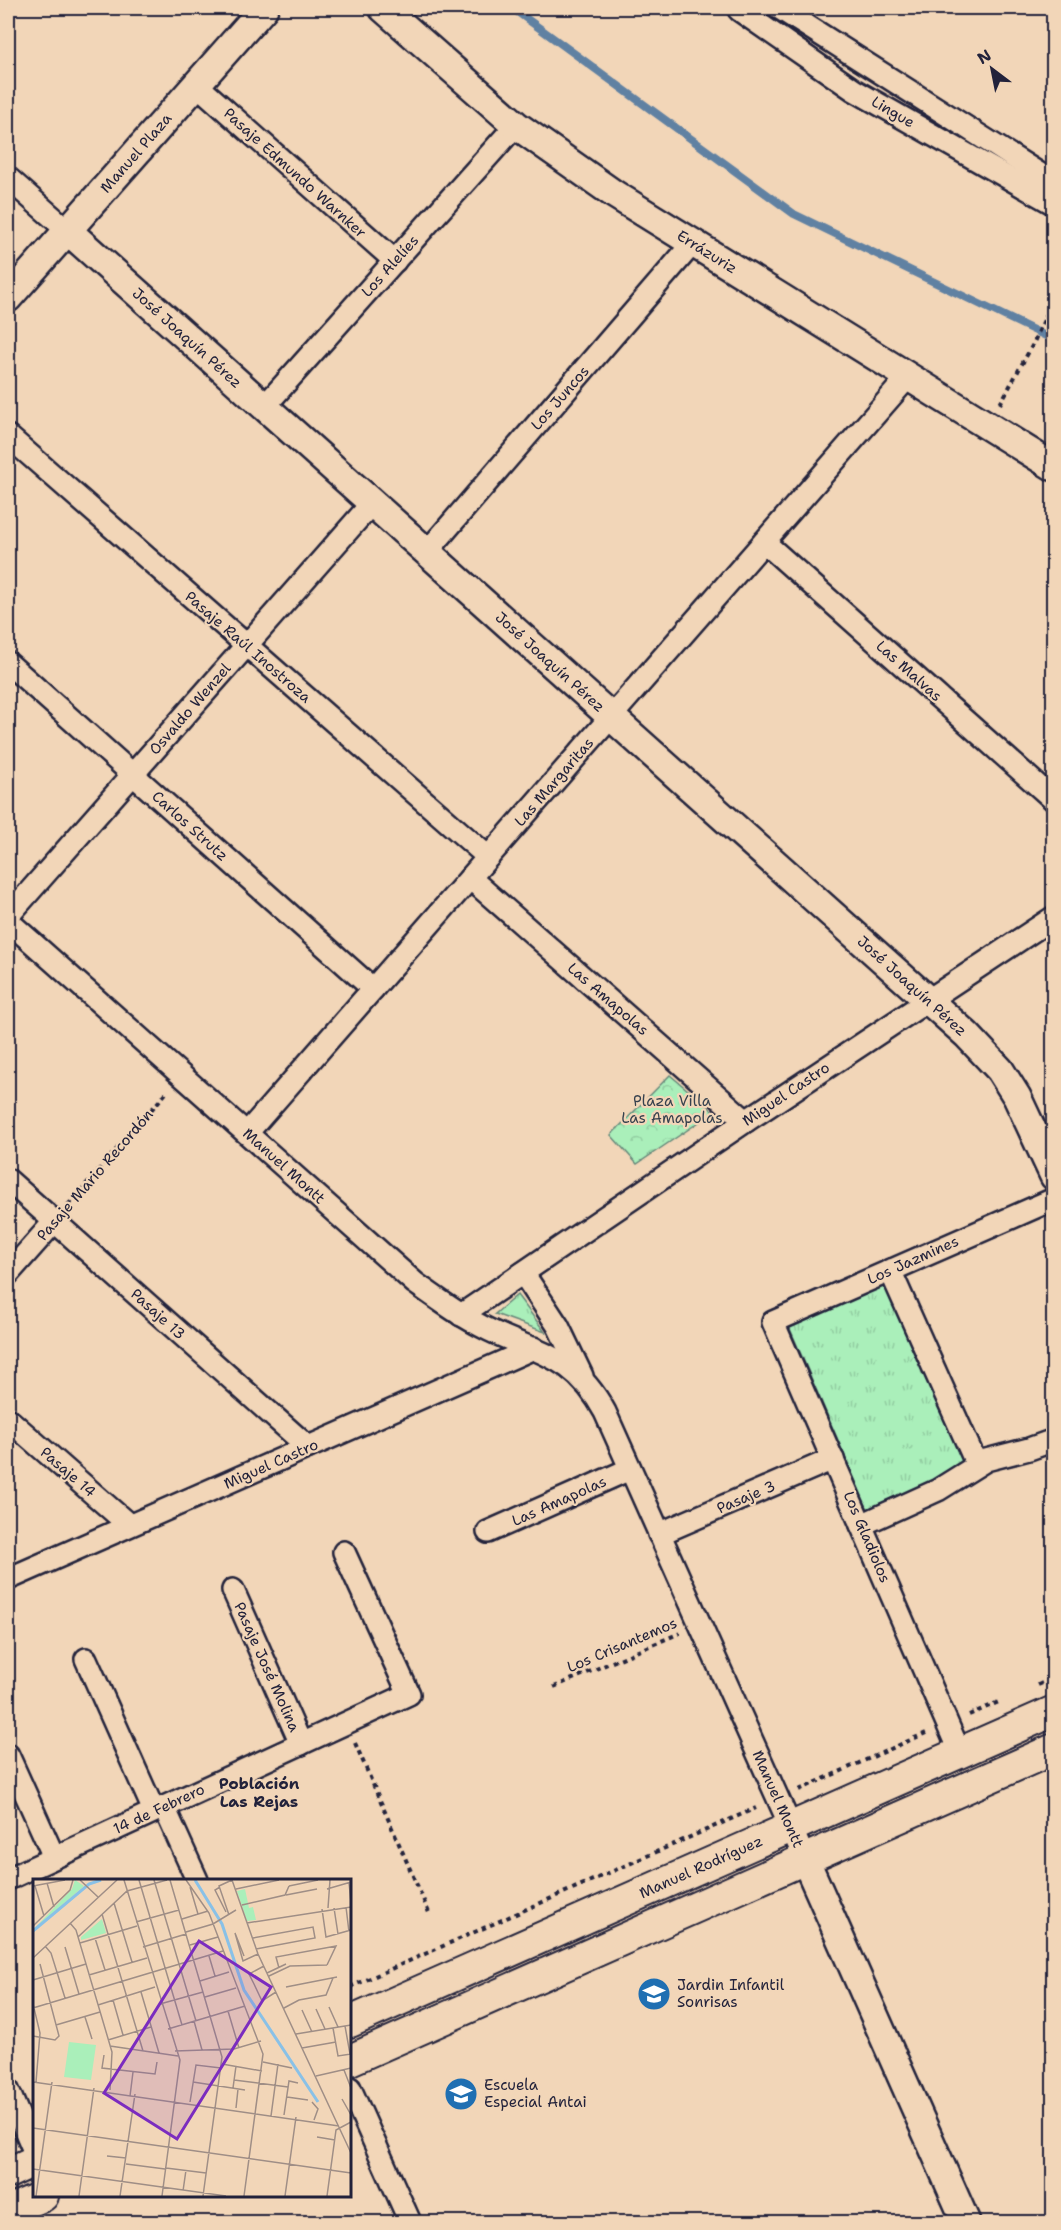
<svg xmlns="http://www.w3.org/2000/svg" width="1061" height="2230" viewBox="0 0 1061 2230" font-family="'Shantell Sans',sans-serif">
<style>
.grass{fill:url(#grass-tufts);stroke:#66887a;stroke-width:1.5}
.forest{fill:url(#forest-crowns);stroke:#66887a;stroke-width:1.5}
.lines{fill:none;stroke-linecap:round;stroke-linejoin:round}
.stream{stroke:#6081a2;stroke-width:8}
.minor-casing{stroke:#22223b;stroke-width:26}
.tertiary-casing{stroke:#22223b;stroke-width:32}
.secondary-casing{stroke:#22223b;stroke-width:34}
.path{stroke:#22223b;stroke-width:4;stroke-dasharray:4.5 4.5;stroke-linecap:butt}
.minor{stroke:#f2d6b8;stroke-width:21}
.tertiary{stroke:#f2d6b8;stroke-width:27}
.secondary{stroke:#f2d6b8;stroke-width:30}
.labels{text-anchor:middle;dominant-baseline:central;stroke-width:4.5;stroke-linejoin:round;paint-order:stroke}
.street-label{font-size:15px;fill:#22223b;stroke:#f2d6b8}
.park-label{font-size:15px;fill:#36414e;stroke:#f2d6b8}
.poi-label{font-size:15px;fill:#22223b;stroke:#f2d6b8;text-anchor:start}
.neighbourhood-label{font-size:16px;font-weight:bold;fill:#22223b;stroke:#f2d6b8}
.inset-river{fill:none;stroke:#89c1e7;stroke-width:3}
.inset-road{fill:none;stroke:#9f8e86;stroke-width:1.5}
.view{fill:#7b2cbf;fill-opacity:0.15;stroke:#7b2cbf;stroke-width:3}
.inset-edge{fill:none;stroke:#22223b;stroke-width:3}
</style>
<defs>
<pattern id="grass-tufts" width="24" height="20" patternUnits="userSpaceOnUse" patternTransform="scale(1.5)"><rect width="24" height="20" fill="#aaefba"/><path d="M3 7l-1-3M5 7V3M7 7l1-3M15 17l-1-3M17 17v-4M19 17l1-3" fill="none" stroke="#92cda1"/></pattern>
<pattern id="forest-crowns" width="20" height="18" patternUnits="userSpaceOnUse" patternTransform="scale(1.5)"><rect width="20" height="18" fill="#aaefba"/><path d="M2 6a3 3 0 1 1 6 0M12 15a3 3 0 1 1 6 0" fill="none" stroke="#92cda1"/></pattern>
</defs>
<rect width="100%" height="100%" fill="#f2d6b8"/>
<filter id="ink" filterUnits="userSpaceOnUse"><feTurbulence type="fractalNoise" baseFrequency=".0167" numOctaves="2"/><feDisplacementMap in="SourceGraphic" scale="12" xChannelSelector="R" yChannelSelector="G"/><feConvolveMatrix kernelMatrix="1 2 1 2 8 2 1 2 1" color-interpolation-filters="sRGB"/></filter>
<g filter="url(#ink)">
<!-- grass -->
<g class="grass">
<polygon points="887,1281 968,1469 869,1512 788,1324"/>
<polygon points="517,1295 545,1332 495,1314"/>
</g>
<!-- forest -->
<polygon class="forest" points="670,1075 714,1112 637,1164 611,1135"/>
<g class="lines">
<!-- stream -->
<polyline class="stream" points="512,8 794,214 1054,340"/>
<defs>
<g id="minor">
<polyline points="740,8 739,10 854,90 1054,204"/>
<polyline points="779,8 1054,183"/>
<polyline points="196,84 395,261"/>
<polyline points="8,178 67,230"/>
<polyline points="264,407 516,125"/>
<polyline points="8,436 488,857"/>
<polyline points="764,542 1054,800"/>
<polyline points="427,552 693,243"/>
<polyline points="8,663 373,989"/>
<polyline points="470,878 746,1121"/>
<polyline points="8,916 372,503"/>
<path d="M 8,921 L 415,1283 C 439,1300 462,1317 489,1330 C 541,1355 574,1355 605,1412 L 805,1859"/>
<polyline points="247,1133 908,377"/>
<polyline points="8,1180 308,1447"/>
<polyline points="890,1270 977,1465"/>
<polyline points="523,1273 558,1326 582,1376"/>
<polyline points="8,1274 54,1222"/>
<polyline points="461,1315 746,1121 1054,917"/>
<polyline points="8,1419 129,1525"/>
<polyline points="861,1525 938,1490 986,1460 1029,1449 1054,1440"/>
<polyline points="488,1532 630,1469"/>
<polyline points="659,1534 833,1459"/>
<polyline points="8,1579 534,1348"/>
<polyline points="233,1590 301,1744"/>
<polyline points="86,1659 154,1811"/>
<polyline points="960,1753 773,1322 1054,1199"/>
<polyline points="8,1755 54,1857"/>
<polyline points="164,1807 197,1880"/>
<polyline points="8,1879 409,1694 344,1552"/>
<polyline points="350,2088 410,2222"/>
<polyline points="8,2090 34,2151"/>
</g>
<g id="tertiary">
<polyline points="383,8 516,125 614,194 1054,467"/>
<polyline points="67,230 967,1035 1000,1070 1017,1097 1054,1176"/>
<polyline points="8,298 264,8"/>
<polyline points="805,1859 966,2222"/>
</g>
<g id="secondary">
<polyline points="350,2022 1054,1711"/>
<polyline points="350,2060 1054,1749"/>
<polyline points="8,2173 34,2161"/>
<polyline points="8,2211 43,2196"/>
</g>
</defs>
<!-- minor casing -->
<use href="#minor" class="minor-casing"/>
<!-- tertiary casing -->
<use href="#tertiary" class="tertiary-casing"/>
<!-- secondary casing -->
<use href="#secondary" class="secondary-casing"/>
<!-- path -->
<g class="path">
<polyline points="1000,404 1033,344 1054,298"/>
<polyline points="68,1205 166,1093"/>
<polyline points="1038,1685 1054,1678"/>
<polyline points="554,1687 680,1633"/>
<polyline points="969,1715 1001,1701"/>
<polyline points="355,1743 430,1915"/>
<polyline points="799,1790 926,1733"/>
<polyline points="350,1987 756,1808"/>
</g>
<!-- minor -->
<use href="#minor" class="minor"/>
<!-- tertiary -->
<use href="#tertiary" class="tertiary"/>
<!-- secondary -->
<use href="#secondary" class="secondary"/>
</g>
</g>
<!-- icons -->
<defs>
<symbol id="school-disc" viewBox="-11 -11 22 22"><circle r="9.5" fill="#1f6fb2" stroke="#f2d6b8"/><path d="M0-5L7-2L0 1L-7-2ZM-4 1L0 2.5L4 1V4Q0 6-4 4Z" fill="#fff"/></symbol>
</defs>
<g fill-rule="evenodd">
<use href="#school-disc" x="635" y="1975" width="38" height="38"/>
<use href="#school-disc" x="442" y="2075" width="38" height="38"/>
</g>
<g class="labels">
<!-- street labels -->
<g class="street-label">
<text transform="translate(893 112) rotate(30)">Lingue</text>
<text transform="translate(136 153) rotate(-49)">Manuel Plaza</text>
<text transform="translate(295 173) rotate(42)">Pasaje Edmundo Warnker</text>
<text transform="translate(707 252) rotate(32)">Errázuriz</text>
<text transform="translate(390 266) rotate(-48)">Los Alelíes</text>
<text transform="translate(187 338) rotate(42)">José Joaquín Pérez</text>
<text transform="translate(560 398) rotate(-49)">Los Juncos</text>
<text transform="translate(248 647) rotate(41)">Pasaje Raúl Inostroza</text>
<text transform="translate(550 662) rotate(42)">José Joaquín Pérez</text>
<text transform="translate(909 671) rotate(42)">Las Malvas</text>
<text transform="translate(190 709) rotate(-49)">Osvaldo Wenzel</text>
<text transform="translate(554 782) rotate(-49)">Las Margaritas</text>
<text transform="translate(190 826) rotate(42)">Carlos Strutz</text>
<text transform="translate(912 986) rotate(42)">José Joaquín Pérez</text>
<text transform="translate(608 999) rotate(41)">Las Amapolas</text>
<text transform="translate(786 1094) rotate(-34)">Miguel Castro</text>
<text transform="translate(284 1166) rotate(42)">Manuel Montt</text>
<text transform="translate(95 1175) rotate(-49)">Pasaje Mario Recordón</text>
<text transform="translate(913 1260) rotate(-24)">Los Jazmines</text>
<text transform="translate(158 1314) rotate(42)">Pasaje 13</text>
<text transform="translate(271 1464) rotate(-24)">Miguel Castro</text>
<text transform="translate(68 1472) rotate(41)">Pasaje 14</text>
<text transform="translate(746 1497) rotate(-23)">Pasaje 3</text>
<text transform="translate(559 1501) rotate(-24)">Las Amapolas</text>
<text transform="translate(867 1537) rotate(67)">Los Gladiolos</text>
<text transform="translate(622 1645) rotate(-23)">Los Crisantemos</text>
<text transform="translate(267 1667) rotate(66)">Pasaje José Molina</text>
<text transform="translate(778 1799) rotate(66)">Manuel Montt</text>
<text transform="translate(159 1809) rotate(-25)">14 de Febrero</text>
<text transform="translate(701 1867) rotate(-24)">Manuel Rodríguez</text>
</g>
<!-- park labels -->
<g class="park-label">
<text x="672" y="1101">Plaza Villa<tspan x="672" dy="17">Las Amapolas</tspan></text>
</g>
<!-- poi labels -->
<g class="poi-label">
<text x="677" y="1985">Jardin Infantil<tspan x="677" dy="17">Sonrisas</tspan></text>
<text x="484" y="2085">Escuela<tspan x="484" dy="17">Especial Antai</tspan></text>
</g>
<!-- neighbourhood labels -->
<g class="neighbourhood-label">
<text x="259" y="1783">Población<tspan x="259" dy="18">Las Rejas</tspan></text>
</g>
</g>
<!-- overview -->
<g transform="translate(33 1879)">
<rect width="318" height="318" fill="#f2d6b8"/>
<path d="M 42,1 L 51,7 L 0,51 L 39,10 ZM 212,10 L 216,29 L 220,28 L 223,41 L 214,42 L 204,12 ZM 69,40 L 73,54 L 48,61 L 48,58 Z" fill="#aaefba"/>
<path d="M 36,163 L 63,166 L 58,201 L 31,198 Z" fill="#aaefba"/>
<path class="inset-river" d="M 162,1 L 189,45 L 211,111 L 285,223M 0,52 L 56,5 L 68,1"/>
<path class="inset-road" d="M 47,1 L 65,18M 91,1 L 147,181 L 129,317M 106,1 L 149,146M 121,1 L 163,142M 137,1 L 189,178 L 170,317M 153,1 L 176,34 L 230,175 L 211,317M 199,1 L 225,75 L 318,274M 14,4 L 21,28M 316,4 L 318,23M 0,7 L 32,1M 2,7 L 11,37M 256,7 L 285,1M 157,8 L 165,35M 187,8 L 182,11 L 193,33M 203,10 L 246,1M 294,10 L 318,3M 253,16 L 284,10M 81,24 L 99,83M 209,26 L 252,16 L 256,7M 313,28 L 316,53M 295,29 L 297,1M 301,29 L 305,55M 289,30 L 293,58 L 318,51M 69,35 L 110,172M 196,36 L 186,7 L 199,1M 149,40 L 175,32M 103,43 L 146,31M 37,44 L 43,51 L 79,173 L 77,211M 214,44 L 318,28M 0,47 L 37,11 L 40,1M 153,53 L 180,45 L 203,31M 202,54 L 210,82 L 225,75M 202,54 L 211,77M 45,58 L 94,12 L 134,1M 62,59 L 72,91M 220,59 L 280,48 L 282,59 L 223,70M 47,64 L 104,47M 157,66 L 185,58M 12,67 L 18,74 L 32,119M 32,68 L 46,115M 110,68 L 153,55M 176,77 L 182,97M 0,79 L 84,1M 231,87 L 216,95 L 221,105 L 229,122 L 243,113M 246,89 L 243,78 L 303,67 L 294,86M 234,94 L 253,85M 56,96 L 114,79M 236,97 L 257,87 L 294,86M 0,101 L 53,85M 167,102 L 196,93M 253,108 L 304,98M 108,113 L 126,174M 172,118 L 203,109M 80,121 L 90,156M 0,125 L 7,154 L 3,203M 127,125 L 170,113M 65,126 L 122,108M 296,128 L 305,148M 0,129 L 190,72M 251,129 L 266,121 L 293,116 L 300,99M 283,130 L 292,150M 269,131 L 279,153M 195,132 L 206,169M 52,138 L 59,160M 161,142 L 169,171M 23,146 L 67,133M 312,147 L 317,175M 300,149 L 305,177 L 318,175M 135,150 L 212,127M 263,155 L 318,146M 0,157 L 22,161 L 26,157 L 7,85M 75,161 L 118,148M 77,167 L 145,177M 269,169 L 303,163M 142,172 L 201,170 L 228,162M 71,176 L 69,189 L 122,195 L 124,183M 230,183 L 259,189M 189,185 L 229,192M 311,191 L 318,209M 283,197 L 318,189M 201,201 L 255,208M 0,203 L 306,247M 160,203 L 212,211M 200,209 L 203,187M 97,217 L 100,193M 254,218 L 275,221M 309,220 L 318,236M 157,223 L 163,186 L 188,189M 279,223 L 285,230 L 281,241M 203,229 L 205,210M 251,236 L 256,202 L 265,204M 238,237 L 245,185M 0,249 L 318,294M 284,258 L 302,261M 74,277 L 93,279M 93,285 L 132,290M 133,289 L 173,294M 0,290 L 193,317M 150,312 L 153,291M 3,317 L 19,203M 46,317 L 61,209M 87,317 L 102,215M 252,317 L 263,238M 294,317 L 303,251 L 318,243"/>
<path class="view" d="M 166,62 L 238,108 L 144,260 L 71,214 Z"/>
<rect width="318" height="318" class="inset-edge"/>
</g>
<!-- margin -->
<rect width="1061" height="2230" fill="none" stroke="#f2d6b8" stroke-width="30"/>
<rect x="15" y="15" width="1031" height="2200" fill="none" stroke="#22223b" stroke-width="2" filter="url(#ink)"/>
<!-- north arrow -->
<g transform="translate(992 69) rotate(328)" stroke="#f2d6b8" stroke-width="4.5" paint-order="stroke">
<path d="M0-4.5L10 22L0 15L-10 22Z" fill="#22223b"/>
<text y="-9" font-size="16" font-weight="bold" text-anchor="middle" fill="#22223b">N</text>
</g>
</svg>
